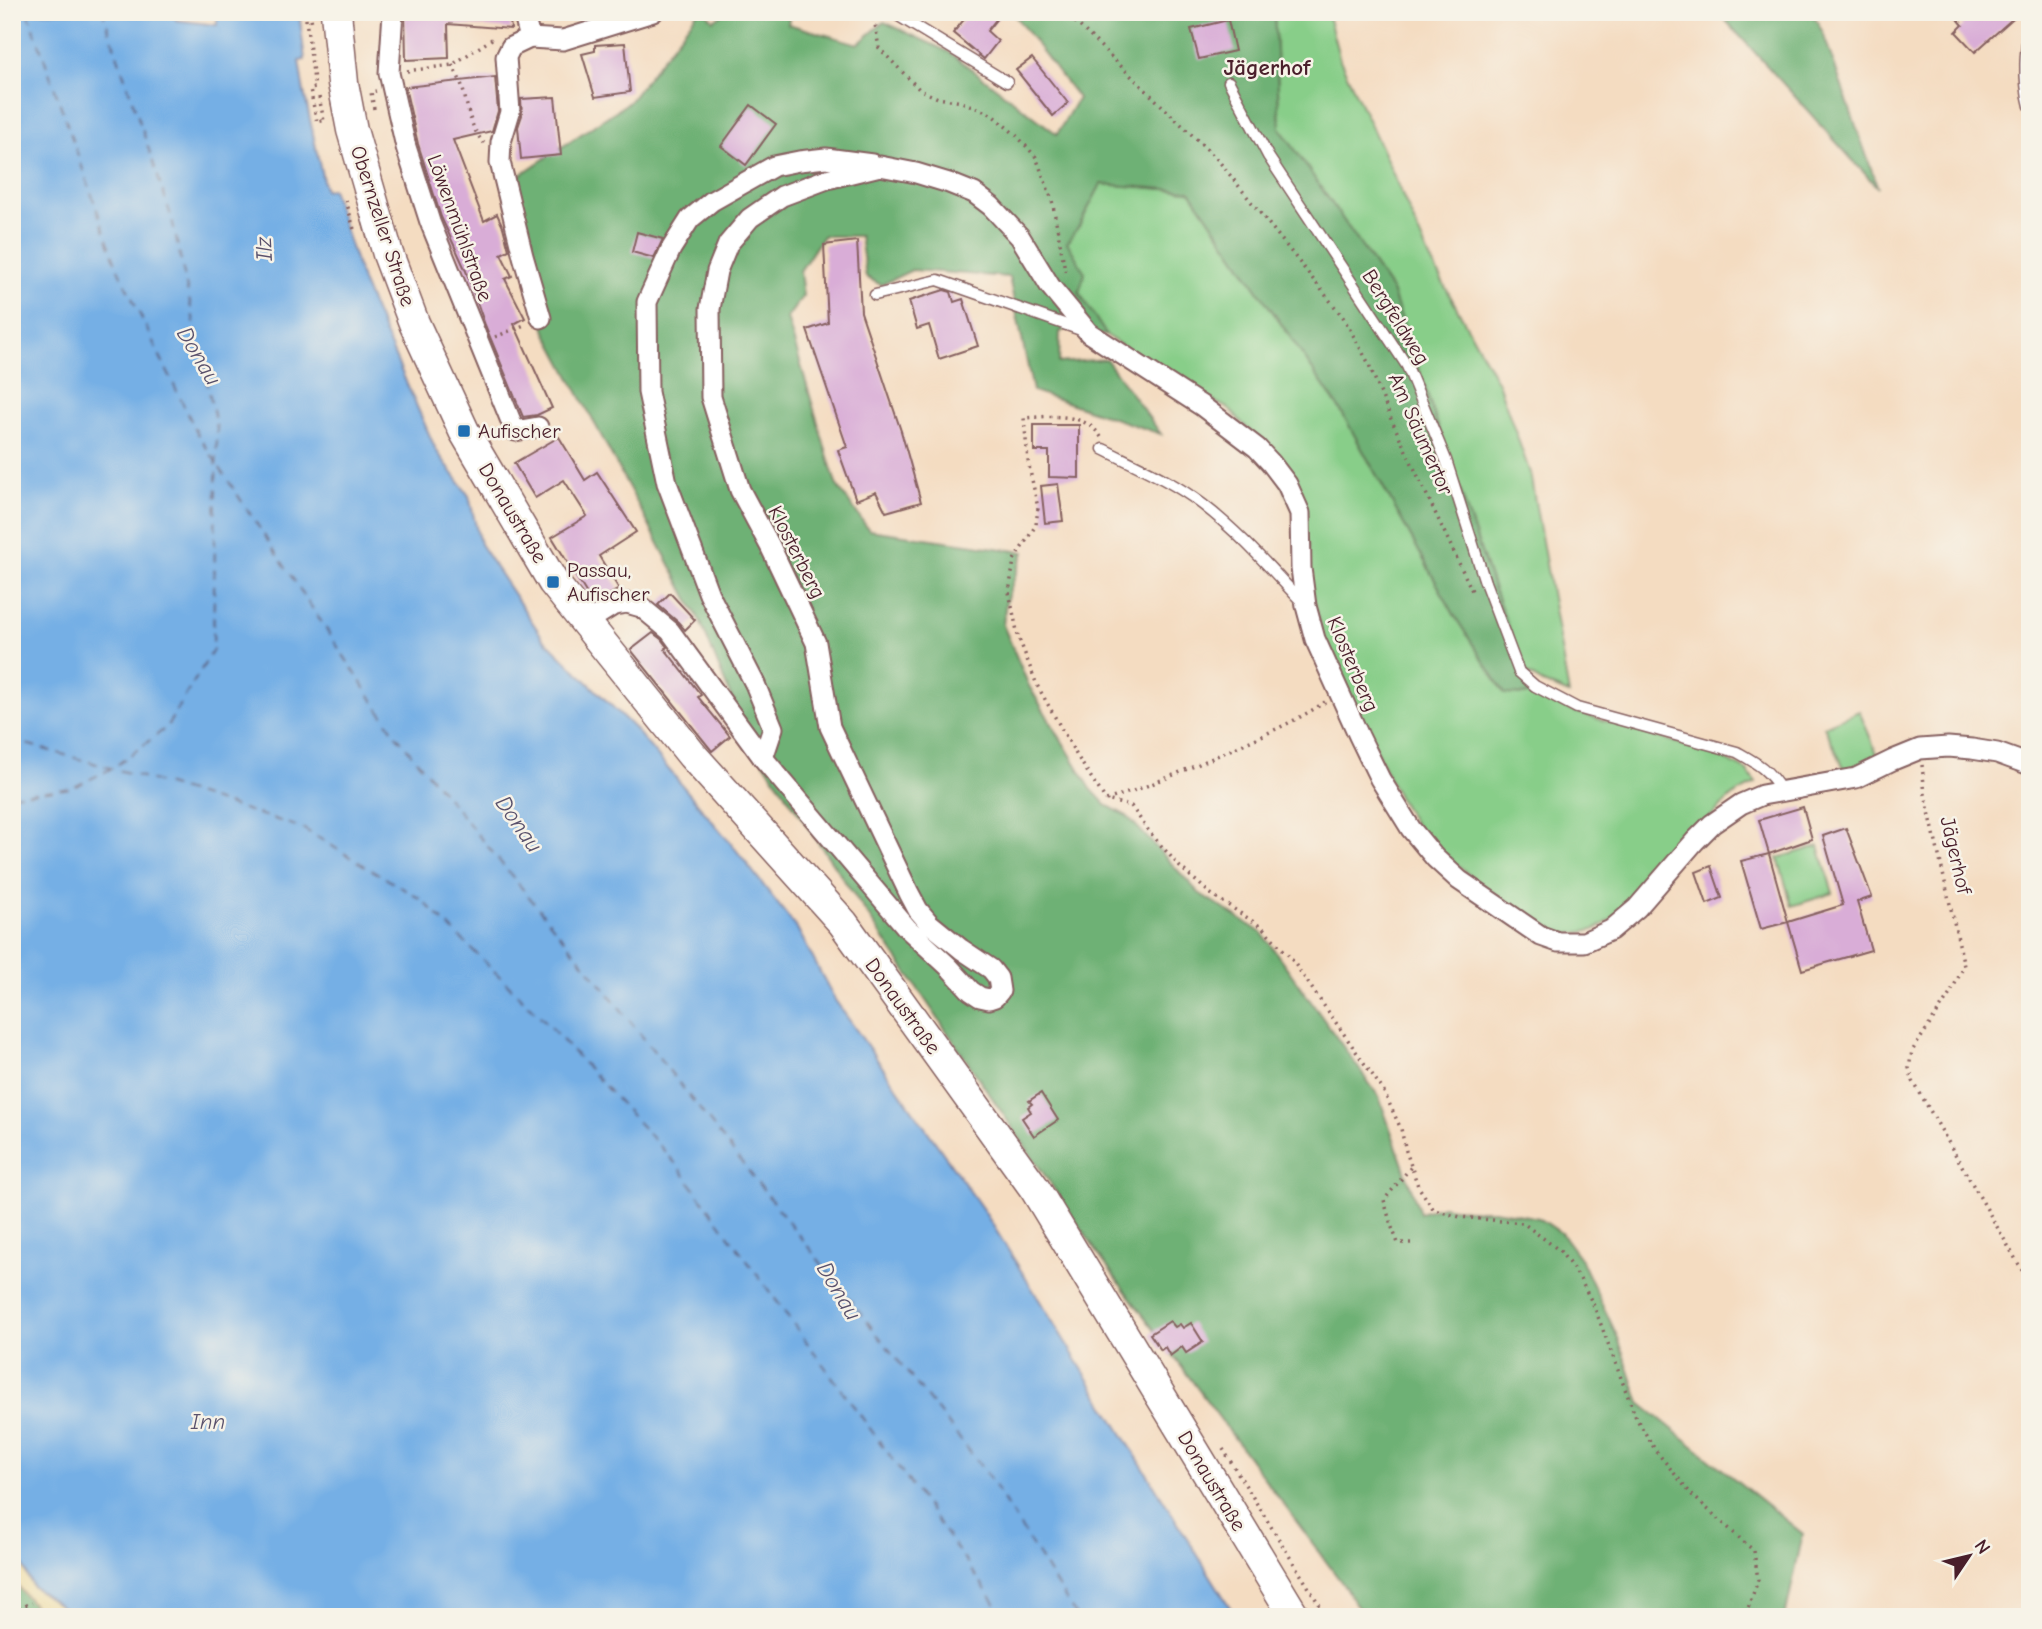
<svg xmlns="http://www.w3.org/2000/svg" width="2042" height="1629" viewBox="0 0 2042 1629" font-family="'Comic Neue',sans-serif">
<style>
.green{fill:#88ce89;stroke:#69765a;stroke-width:2}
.forest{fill:#6eb175;stroke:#5c6850;stroke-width:2}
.sand{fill:#eeda9e;stroke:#9c7c64;stroke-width:2}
.water{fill:#75afe5;stroke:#606788;stroke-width:2}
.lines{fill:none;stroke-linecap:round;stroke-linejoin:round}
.ferry{stroke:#59516c;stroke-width:2;stroke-dasharray:9 7;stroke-linecap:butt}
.building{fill:#d9add7}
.lane-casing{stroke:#866160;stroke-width:13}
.street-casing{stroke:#866160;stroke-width:23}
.primary-casing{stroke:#866160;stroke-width:33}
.path{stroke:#866160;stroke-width:3.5;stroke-dasharray:2 5;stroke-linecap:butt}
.lane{stroke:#fff;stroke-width:10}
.street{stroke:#fff;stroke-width:19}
.primary{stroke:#fff;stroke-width:30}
.poi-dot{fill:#1f6fb2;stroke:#f7f3e8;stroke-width:2.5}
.labels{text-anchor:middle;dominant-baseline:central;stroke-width:5;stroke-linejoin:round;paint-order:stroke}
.street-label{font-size:21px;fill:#4a1f2b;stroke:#f7f3e8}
.poi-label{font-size:21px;fill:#4a1f2b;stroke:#f7f3e8;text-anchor:start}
.neighbourhood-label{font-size:23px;font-weight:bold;fill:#4a1f2b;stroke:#f7f3e8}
.water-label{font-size:23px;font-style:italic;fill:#59516c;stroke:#f7f3e8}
</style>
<rect width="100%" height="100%" fill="#f7f3e8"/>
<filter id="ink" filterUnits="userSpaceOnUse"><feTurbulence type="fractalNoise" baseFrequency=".0143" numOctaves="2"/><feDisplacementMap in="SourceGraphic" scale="14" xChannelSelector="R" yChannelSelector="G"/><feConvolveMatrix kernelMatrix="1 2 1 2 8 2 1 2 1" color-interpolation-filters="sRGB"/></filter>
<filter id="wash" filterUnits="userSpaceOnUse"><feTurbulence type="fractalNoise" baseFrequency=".00686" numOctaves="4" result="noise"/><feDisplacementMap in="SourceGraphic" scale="28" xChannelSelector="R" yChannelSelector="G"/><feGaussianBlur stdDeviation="1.57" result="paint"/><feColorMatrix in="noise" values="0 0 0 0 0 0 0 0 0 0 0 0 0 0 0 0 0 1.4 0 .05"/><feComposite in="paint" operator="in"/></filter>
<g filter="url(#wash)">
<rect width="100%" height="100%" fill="#f4dcc1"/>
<!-- green -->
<g class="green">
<polygon points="1274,12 1327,12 1340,60 1387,160 1430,259 1498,383 1530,473 1569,694 1543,683 1525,672 1492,584 1392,291 1280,128"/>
<polygon points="1101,184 1190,191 1341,411 1456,618 1505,694 1534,695 1572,711 1718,755 1747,771 1756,783 1732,796 1698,829 1619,915 1594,930 1568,934 1545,929 1469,875 1421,834 1398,797 1324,640 1308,577 1309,546 1267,449 1229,409 1186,387 1107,336 1078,292 1067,242 1079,226"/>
<polygon points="1859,711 1879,758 1846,772 1824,726"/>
<polygon points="1819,846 1833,893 1792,906 1778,858"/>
</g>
<!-- forest -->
<g class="forest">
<polygon points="698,12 706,12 713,20 727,12 790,12 788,24 858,44 884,22 949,52 1057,134 1078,98 1012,12 1274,12 1280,128 1392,291 1492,584 1534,695 1505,694 1456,618 1341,411 1190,191 1101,184 1079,226 1067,242 1085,273 1079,292 1107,336 1068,328 1060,332 1059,363 1106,359 1161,434 1033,391 1009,277 912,270 881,285 866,277 860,236 823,236 800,271 803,296 787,318 836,484 869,530 1024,552 1006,601 1003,625 1029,686 1091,789 1106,805 1127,816 1199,893 1262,933 1379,1097 1420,1213 1442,1206 1466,1210 1494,1210 1539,1218 1561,1233 1582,1261 1618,1338 1640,1403 1803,1534 1785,1617 1364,1617 1345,1587 1103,1261 748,739 700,621 546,332 505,185 629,102"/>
<polygon points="1718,12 1812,12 1823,33 1878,188"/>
<polygon points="12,1579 43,1617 12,1617"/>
</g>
<!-- sand -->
<polygon class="sand" points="12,1552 19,1555 32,1586 77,1617 43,1617 12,1579"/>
<!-- water -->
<polygon class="water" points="12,12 172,12 176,20 217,25 217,12 299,12 305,60 299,61 303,87 325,190 332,189 363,284 436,450 469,496 480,544 543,638 634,728 733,846 798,930 835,1000 984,1211 1236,1617 77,1617 32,1586 19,1556 12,1552"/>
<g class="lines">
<!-- ferry -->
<g class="ferry">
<polyline points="28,12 117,267 198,435 396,735 604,988 985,1471 1077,1617"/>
<polyline points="12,740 139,776 302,828 422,900 545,1021 677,1165 915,1490 1005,1617"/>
<polyline points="12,795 72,788 113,768 166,728 213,650 217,429 172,219 103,12"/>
</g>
</g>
<g id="blocks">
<!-- building -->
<g class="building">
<polygon points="405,12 509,12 511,29 448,24 449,58 406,60"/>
<polygon points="970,12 1002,12 987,31 998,41 984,59 953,33"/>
<polygon points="1952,12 2020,12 1975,52 1956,32 1963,25"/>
<polygon points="1228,20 1235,51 1199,59 1191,29"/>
<polygon points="625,43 630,92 595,97 582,54 595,51 595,45"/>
<polygon points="1032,58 1068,103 1053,116 1016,70"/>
<polygon points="495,77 498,111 492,131 453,140 484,221 497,214 503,227 509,250 501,254 512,276 505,279 525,318 514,324 552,408 537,415 523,417 485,325 466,271 441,217 418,144 405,87"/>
<polygon points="555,97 561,155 521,159 518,127 522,115 521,99"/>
<polygon points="751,105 776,124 746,165 721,146"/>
<polygon points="637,232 663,239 654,258 632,252"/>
<polygon points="857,241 861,312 901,431 921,502 886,512 876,492 856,500 838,450 847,447 807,330 828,323 824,245"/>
<polygon points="944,290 951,292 954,302 963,299 978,346 939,359 929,325 917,329 909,301"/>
<polygon points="1034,425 1079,425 1079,478 1049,477 1049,451 1034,451"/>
<polygon points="559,437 585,480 597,472 636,532 599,556 619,589 593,604 552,537 587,516 564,480 535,498 514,463"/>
<polygon points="1058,484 1063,521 1045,523 1041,486"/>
<polygon points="670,593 695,620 685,630 678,622 658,605"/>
<polygon points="653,633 661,639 667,647 665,649 701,695 698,697 730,736 712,751 631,650"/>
<polygon points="1803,807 1812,839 1769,854 1759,820"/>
<polygon points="1846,828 1872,897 1857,902 1871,950 1802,970 1788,922 1843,905 1823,836"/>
<polygon points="1769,854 1788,922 1761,929 1741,861"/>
<polygon points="1711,866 1722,898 1707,904 1696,872"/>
<polygon points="1041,1093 1058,1120 1034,1136 1022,1118 1031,1112 1028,1107 1032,1104 1029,1101"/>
<polygon points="1170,1321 1175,1327 1180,1324 1183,1328 1191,1323 1203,1342 1186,1353 1182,1347 1170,1356 1165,1347 1161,1350 1150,1334"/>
</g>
</g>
</g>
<g filter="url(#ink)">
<use href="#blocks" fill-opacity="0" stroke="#866160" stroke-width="2"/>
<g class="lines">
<defs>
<g id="lane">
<polyline points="892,12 1007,82"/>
<path d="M 2030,18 C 2026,49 2022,76 2030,106"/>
<path d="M 1229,82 L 1268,156 L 1407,366 L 1446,460 L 1485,582 L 1519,672 L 1535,686 L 1577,708 L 1737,752 C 1758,764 1768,769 1781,790"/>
<polyline points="875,295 938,280 1081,330"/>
<path d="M 1103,449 C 1137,466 1172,481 1202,504 C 1240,533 1271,569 1303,603"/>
</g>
<g id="street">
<polyline points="393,12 389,73 406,147 430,222 515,431 538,427"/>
<polyline points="523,12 530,38"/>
<polyline points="541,318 523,256 500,162 501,142 510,112 506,57 511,47 530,38 563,40 653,12"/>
<polyline points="585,623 614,605 627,603 641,607 670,631 763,758 907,928 948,966 971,991 980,997 989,999 995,997 1000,991 998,978 991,969 961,949 929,923 918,910 909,893 830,727 816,643 770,546 740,490 711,397 710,309 717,271 728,244 750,218 782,196 827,179 880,166 916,173 949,183 974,193 991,206 1020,237 1050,286 1089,333 1202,406 1257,448 1271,463 1287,484 1300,513 1301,568 1306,606 1315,639 1359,736 1380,779 1411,829 1435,858 1459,880 1541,936 1558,942 1584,942 1611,930 1637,908 1695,841 1712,824 1741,804 1762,795 1856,778 1893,760 1920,749 1948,747 1972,749 1997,753 2030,765"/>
<polyline points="763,758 773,728 755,684 709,594 667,483 648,392 647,302 671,249 690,219 712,201 774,166 799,161 826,158 872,164"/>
</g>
<polyline id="primary" points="336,12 343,83 352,130 388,254 414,323 464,431 553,582 692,755 843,923 1035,1189 1295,1617"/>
</defs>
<!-- lane casing -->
<use href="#lane" class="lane-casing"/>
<!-- street casing -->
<use href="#street" class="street-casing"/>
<!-- primary casing -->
<use href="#primary" class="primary-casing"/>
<!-- path -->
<g class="path">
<polyline points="305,12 315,88 310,89 317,122 326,120"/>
<polyline points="310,12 312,24"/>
<polyline points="873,12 879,48 920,90 938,98 962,102 991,114 1017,136 1036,157 1052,200 1066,275"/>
<polyline points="1065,12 1218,160 1343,317 1368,362 1391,419 1474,595"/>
<path d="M 452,65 C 456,72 460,79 462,86 C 468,106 469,127 484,143"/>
<polyline points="407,71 452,65 495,37"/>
<polyline points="319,97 324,121"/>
<polyline points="374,109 371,92 376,91"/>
<polyline points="346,200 355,233"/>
<polyline points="495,337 524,325"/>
<path d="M 1101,437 C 1085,412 1050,416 1024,418 L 1028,461 L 1038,508 L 1036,525 L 1014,560 L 1009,592 L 1018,636 L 1037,685 L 1077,756 L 1106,800"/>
<path d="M 1325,702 C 1295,722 1261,736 1228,751 C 1188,769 1148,787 1106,800 L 1131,806 L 1151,834 L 1180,867 L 1211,894 L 1263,928 L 1290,957 L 1383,1090 L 1401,1129 L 1406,1151 L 1418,1186 L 1434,1210 L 1460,1217 L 1523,1223 L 1560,1251 L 1579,1277 L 1594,1306 L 1636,1418 L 1656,1451 L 1692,1495 L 1754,1551 L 1758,1580 L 1745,1617"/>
<polyline points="1922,765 1925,794 1964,966 1950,994 1912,1051 1909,1068 1913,1081 2030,1284"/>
<polyline points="1411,1243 1398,1243 1391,1225 1384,1200 1411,1167"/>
<polyline points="1223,1449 1327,1617"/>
<polyline points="12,1610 32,1603"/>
</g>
<!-- lane -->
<use href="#lane" class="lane"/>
<!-- street -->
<use href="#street" class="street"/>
<!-- primary -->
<use href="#primary" class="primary"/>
</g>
</g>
<!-- markers -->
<g class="poi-dot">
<rect x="457" y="424" width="14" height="14" rx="3.5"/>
<rect x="546" y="575" width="14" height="14" rx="3.5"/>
</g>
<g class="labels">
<!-- street labels -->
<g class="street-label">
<text transform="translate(383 226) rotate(72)">Obernzeller Straße</text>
<text transform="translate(460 228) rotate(70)">Löwenmühlstraße</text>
<text transform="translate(1396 317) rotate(58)">Bergfeldweg</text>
<text transform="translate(1421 434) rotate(66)">Am Säumertor</text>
<text transform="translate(513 513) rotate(59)">Donaustraße</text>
<text transform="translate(797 552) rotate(63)">Klosterberg</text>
<text transform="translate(1353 664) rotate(67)">Klosterberg</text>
<text transform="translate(1956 855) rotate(77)">Jägerhof</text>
<text transform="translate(903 1006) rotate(54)">Donaustraße</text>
<text transform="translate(1212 1481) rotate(59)">Donaustraße</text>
</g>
<!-- poi labels -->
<g class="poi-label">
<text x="478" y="431">Aufischer</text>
<text x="567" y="570">Passau,<tspan x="567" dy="24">Aufischer</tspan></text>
</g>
<!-- neighbourhood labels -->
<g class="neighbourhood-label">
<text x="1267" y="67">Jägerhof</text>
</g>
<!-- water labels -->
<g class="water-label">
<text transform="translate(264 249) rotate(-93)">Ilz</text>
<text transform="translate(199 356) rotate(59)">Donau</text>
<text transform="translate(519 824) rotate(55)">Donau</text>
<text transform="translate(839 1291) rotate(59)">Donau</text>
<text x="208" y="1421">Inn</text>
</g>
</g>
<!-- margin -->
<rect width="2042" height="1629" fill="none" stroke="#f7f3e8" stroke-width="42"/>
<!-- north arrow -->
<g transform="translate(1969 1556) rotate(55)" stroke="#f7f3e8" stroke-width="5" paint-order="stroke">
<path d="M0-5L12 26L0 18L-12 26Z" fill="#4a1f2b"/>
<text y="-10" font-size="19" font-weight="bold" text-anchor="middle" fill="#4a1f2b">N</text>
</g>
</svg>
